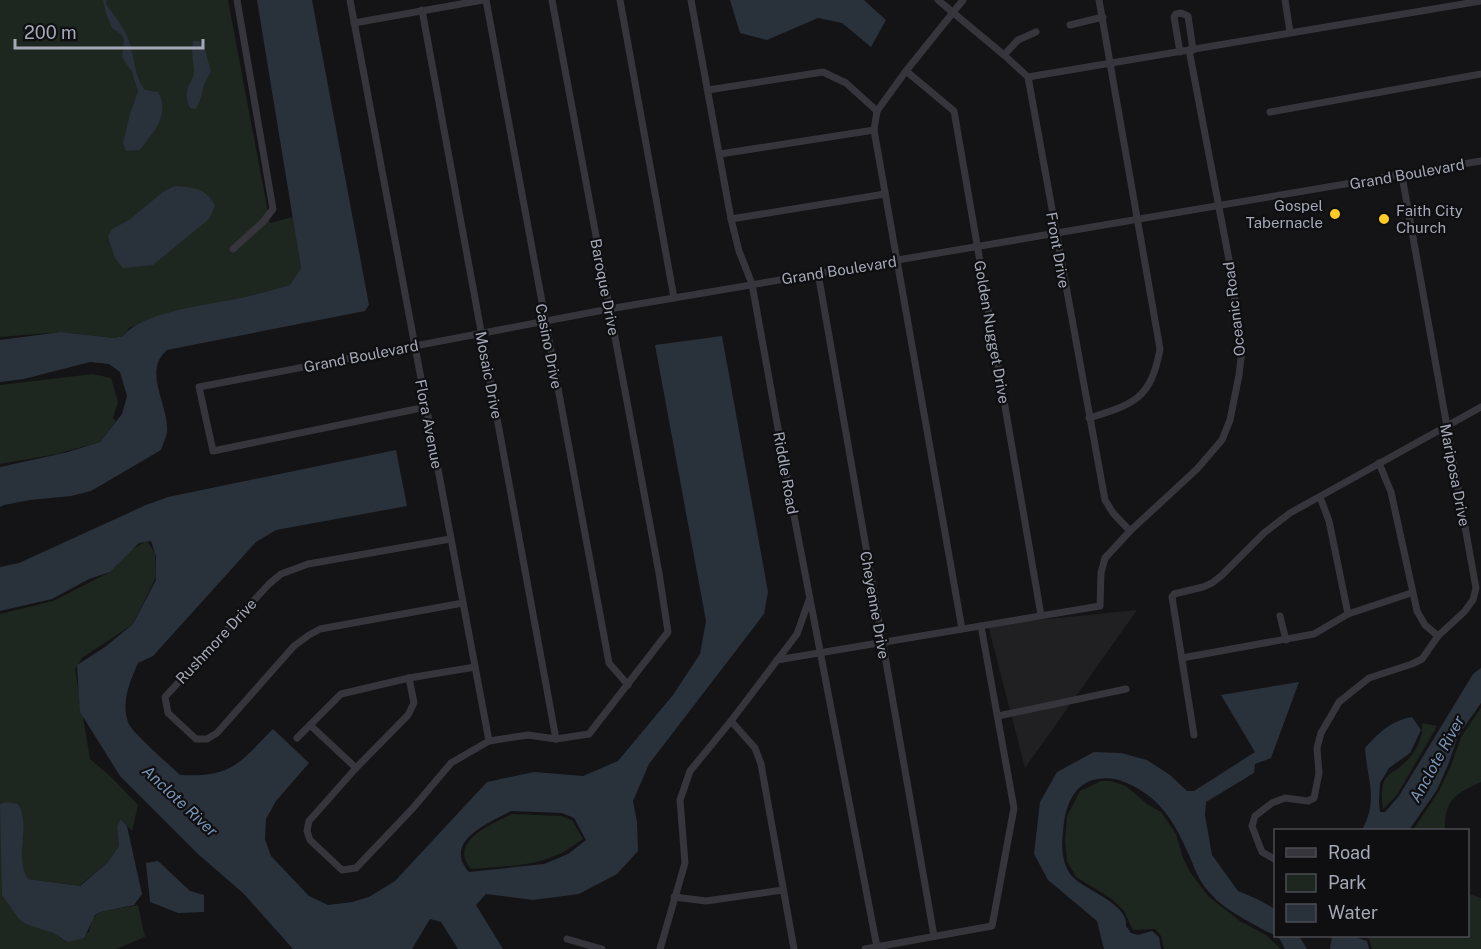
<svg xmlns="http://www.w3.org/2000/svg" width="1481" height="949" viewBox="0 0 1481 949" font-family="'Public Sans',sans-serif">
<style>
.built{fill:#202023}
.green{fill:#1e2620}
.water{fill:#29313b;fill-rule:evenodd}
.lines{fill:none;stroke-linecap:round;stroke-linejoin:round}
.minor{stroke:#35353b;stroke-width:7}
.poi-dot{fill:#fecc24;stroke:#0f0f11;stroke-width:2}
.labels{text-anchor:middle;dominant-baseline:central;stroke-width:4.5;stroke-linejoin:round;paint-order:stroke}
.street-label{font-size:15px;fill:#a5a8b7;stroke:#0f0f11}
.poi-label{font-size:15px;fill:#a5a8b7;stroke:#0f0f11;text-anchor:end}
.water-label{font-size:16px;font-style:italic;fill:#7993b5;stroke:#0f0f11}
</style>
<rect width="100%" height="100%" fill="#141416"/>
<!-- built -->
<polygon class="built" points="1137,610 1025,768 988,625"/>
<!-- green -->
<g class="green">
<polygon points="0,0 228,0 270,223 293,217 301,268 291,285 130,327 123,336 114,338 61,332 0,337"/>
<polygon points="93,374 111,378 118,402 113,418 116,421 100,442 57,454 0,464 0,385"/>
<polygon points="147,541 155,553 156,577 133,624 82,658 75,669 90,759 111,777 138,805 132,831 122,820 117,826 119,846 107,863 79,886 29,879 36,926 55,934 62,939 89,932 92,919 100,912 138,905 145,937 116,949 0,949 0,614 53,601 110,572 131,550"/>
<path d="M 1481,708 L 1481,782 C 1455,794 1444,800 1445,830 L 1413,830 L 1439,791 L 1451,766 L 1461,737 Z"/>
<path d="M 1422,723 L 1437,726 L 1397,795 L 1383,809 C 1382,802 1381,793 1383,785 C 1385,774 1395,772 1402,765 C 1414,756 1424,738 1422,723 Z"/>
<polygon points="1101,781 1111,781 1126,786 1147,804 1161,812 1176,834 1183,858 1190,872 1208,896 1240,921 1266,935 1281,949 1164,949 1161,936 1155,929 1133,930 1124,911 1112,899 1076,877 1067,861 1065,840 1067,816 1080,791"/>
<path d="M 512,814 L 561,816 L 572,820 L 583,839 C 546,868 515,865 471,869 C 447,841 493,824 512,814 Z"/>
<polygon points="1468,889 1469,894 1481,898 1481,949 1372,949 1369,939 1360,936 1468,936"/>
</g>
<!-- water -->
<g class="water">
<path d="M 103,0 L 106,0 L 106,4 C 113,14 122,25 127,36 C 135,54 133,75 145,90 L 158,92 C 171,114 153,133 140,150 L 126,151 L 123,143 L 130,114 L 138,91 L 132,72 L 122,57 L 124,40 L 122,35 L 112,28 L 106,13 Z"/>
<path d="M 257,0 L 312,0 L 369,305 L 365,311 L 167,350 C 142,372 169,404 167,432 C 166,438 163,444 161,450 L 91,491 L 71,496 L 30,500 L 4,505 L 0,507 L 0,467 L 68,452 L 100,442 L 122,414 L 127,396 L 120,372 L 109,364 L 90,362 L 24,379 L 0,382 L 0,340 L 61,332 L 114,338 L 123,336 C 142,312 206,305 236,299 C 254,295 272,290 290,285 L 301,268 Z"/>
<polygon points="730,0 864,0 886,20 871,47 842,23 818,18 767,40 740,33"/>
<path d="M 193,41 L 199,41 L 204,46 L 211,72 C 200,87 205,93 196,109 L 190,108 C 181,85 194,85 194,70 C 193,60 191,51 193,41 Z"/>
<path d="M 174,186 C 192,187 207,188 215,206 L 209,219 L 153,265 L 123,268 L 115,258 L 108,237 L 112,229 L 129,220 L 163,192 Z"/>
<path d="M 722,336 L 768,592 L 764,614 L 649,764 L 633,801 L 637,822 L 638,851 L 617,874 L 579,894 L 533,900 L 486,894 L 476,905 L 503,949 L 458,949 L 441,922 L 430,919 L 412,949 L 293,949 L 243,893 L 199,855 L 120,776 L 80,712 L 77,665 L 105,647 L 133,624 L 156,580 L 156,556 L 151,541 L 139,543 L 110,572 L 89,579 L 52,599 L 0,611 L 0,567 L 19,563 L 146,505 L 168,497 L 396,450 L 407,506 L 276,530 L 256,542 L 153,656 L 138,663 C 130,682 121,701 128,722 C 130,731 171,766 180,775 C 232,778 239,763 273,729 L 309,763 L 276,801 L 266,819 L 265,839 L 271,856 L 309,896 L 328,905 L 352,902 L 369,897 L 395,881 L 487,782 L 534,772 L 583,776 L 618,761 L 673,695 L 700,654 L 706,621 L 655,345 ZM 511,811 L 562,813 L 574,818 L 586,840 L 568,854 L 544,864 L 469,872 C 442,841 489,823 511,811 Z"/>
<path d="M 1481,668 L 1481,703 L 1458,736 L 1448,765 L 1437,790 L 1409,830 L 1362,830 C 1379,799 1367,780 1365,748 C 1379,732 1391,721 1412,717 L 1421,730 L 1410,753 L 1389,768 L 1380,783 L 1379,802 L 1380,812 L 1385,812 L 1399,796 L 1473,674 Z"/>
<path d="M 1299,682 L 1271,758 L 1255,764 L 1254,773 L 1206,802 L 1205,815 L 1212,855 L 1238,891 L 1257,899 L 1275,909 L 1276,936 L 1299,936 L 1307,949 L 1285,949 C 1283,946 1281,940 1278,937 C 1274,934 1267,932 1262,929 C 1245,919 1223,909 1210,893 C 1200,883 1195,870 1190,857 C 1174,821 1159,794 1119,780 C 1105,776 1087,778 1077,790 C 1067,802 1064,817 1063,832 C 1061,848 1062,868 1075,879 C 1088,891 1129,905 1126,926 L 1131,933 L 1138,935 L 1152,931 L 1159,937 L 1161,949 L 1104,949 L 1097,921 L 1048,880 L 1034,854 L 1040,802 L 1057,772 L 1094,752 L 1121,753 L 1147,760 L 1170,775 L 1187,791 L 1194,791 L 1255,752 L 1221,695 Z"/>
<path d="M 6,802 L 18,804 C 32,828 13,856 28,879 L 80,886 L 107,863 L 119,846 L 117,826 L 121,819 L 127,826 L 142,894 L 134,905 L 100,912 L 95,915 L 84,938 L 68,942 L 53,933 L 26,924 L 19,919 L 2,895 L 0,804 Z"/>
<polygon points="158,861 190,891 204,895 204,912 178,913 150,902 146,863"/>
<polygon points="1332,936 1353,936 1367,941 1369,949 1330,949"/>
</g>
<g class="lines">
<!-- minor -->
<g class="minor">
<polyline points="350,0 489,741"/>
<polyline points="486,0 609,663 628,685"/>
<polyline points="620,0 674,298"/>
<polyline points="691,0 731,219 739,251 752,284 790,495 877,947"/>
<polyline points="938,0 1004,55 1028,77 1105,500 1113,513 1130,531"/>
<polyline points="1285,0 1290,32"/>
<polyline points="422,10 556,739"/>
<polyline points="354,23 483,0"/>
<polyline points="1070,25 1103,17"/>
<polyline points="1180,52 1174,17 1176,14 1181,13 1188,16 1193,50"/>
<polyline points="1004,55 1018,40 1036,32"/>
<polyline points="906,71 954,111 1041,615"/>
<polyline points="1028,77 1481,1"/>
<polyline points="708,90 823,72 846,83 877,111"/>
<polyline points="1270,112 1481,74"/>
<polyline points="720,154 874,130"/>
<polyline points="731,219 885,194"/>
<polyline points="233,249 263,222 273,209 237,0"/>
<polyline points="818,273 934,936"/>
<polyline points="426,407 213,451 199,387 609,309 1481,161"/>
<path d="M 1089,418 C 1134,404 1151,399 1160,349 L 1099,0"/>
<polyline points="1379,463 1391,492 1417,611 1425,625 1438,636"/>
<polyline points="1320,497 1329,521 1348,614"/>
<polyline points="450,539 308,564 281,574 269,584 165,697 168,713 196,739 207,739 217,733 294,646 309,635 320,629 463,603"/>
<polyline points="1280,616 1286,640"/>
<polyline points="962,629 874,130 877,111 906,71 963,0"/>
<polyline points="1182,658 1314,634 1348,614 1411,593"/>
<polyline points="777,660 1100,606 1101,573 1105,558 1130,531 1197,469 1222,440 1230,420 1239,375 1242,350 1230,265 1189,50"/>
<polyline points="409,678 414,703 408,715 356,768 309,821 307,831 310,840 342,870 356,868 413,808 451,763 489,741 528,735 556,739 589,734 668,632 659,573 552,0"/>
<polyline points="998,716 1126,689"/>
<polyline points="731,721 755,748 761,764 794,949"/>
<polyline points="310,725 356,768"/>
<polyline points="1194,735 1172,597 1174,594 1203,587 1212,583 1221,576 1264,533 1290,513 1481,407"/>
<polyline points="297,738 341,694 409,678 475,667"/>
<polyline points="1276,860 1262,852 1260,847 1252,826 1255,816 1272,803 1285,798 1308,801 1314,798 1319,773 1317,748 1321,733 1339,702 1369,678 1412,664 1422,659 1438,636 1464,612 1473,600 1476,588 1402,176"/>
<polyline points="674,897 706,901 783,890"/>
<polyline points="567,939 602,949"/>
<polyline points="660,949 685,863 680,800 690,771 731,721 797,634 809,600"/>
<polyline points="865,949 992,926 1014,808 981,626"/>
</g>
</g>
<!-- markers -->
<g class="poi-dot">
<circle cx="1335" cy="214" r="6"/>
<circle cx="1384" cy="219" r="6"/>
</g>
<g class="labels">
<!-- street labels -->
<g class="street-label">
<text transform="translate(1407 174) rotate(-10)">Grand Boulevard</text>
<text transform="translate(1058 250) rotate(80)">Front Drive</text>
<text transform="translate(839 270) rotate(-9)">Grand Boulevard</text>
<text transform="translate(605 287) rotate(79)">Baroque Drive</text>
<text transform="translate(1234 309) rotate(-97)">Oceanic Road</text>
<text transform="translate(992 332) rotate(80)">Golden Nugget Drive</text>
<text transform="translate(549 346) rotate(79)">Casino Drive</text>
<text transform="translate(361 356) rotate(-11)">Grand Boulevard</text>
<text transform="translate(489 375) rotate(79)">Mosaic Drive</text>
<text transform="translate(429 424) rotate(79)">Flora Avenue</text>
<text transform="translate(786 473) rotate(80)">Riddle Road</text>
<text transform="translate(1455 475) rotate(79)">Mariposa Drive</text>
<text transform="translate(875 605) rotate(80)">Cheyenne Drive</text>
<text transform="translate(216 641) rotate(-47)">Rushmore Drive</text>
</g>
<!-- poi labels -->
<g class="poi-label">
<text x="1323" y="205">Gospel<tspan x="1323" dy="17">Tabernacle</tspan></text>
<text x="1396" y="210" text-anchor="start">Faith City<tspan x="1396" dy="17">Church</tspan></text>
</g>
<!-- water labels -->
<g class="water-label">
<text transform="translate(1437 759) rotate(-61)">Anclote River</text>
<text transform="translate(180 801) rotate(43)">Anclote River</text>
</g>
</g>
<!-- legend -->
<rect x="1274" y="829" width="195" height="108" fill="#0f0f11" stroke="#4b4c53" stroke-width="1.5"/>
<rect x="1286" y="848" width="30" height="9" fill="#35353b" stroke="#4b4c53" stroke-width="1.5"/>
<text x="1328" y="859" font-size="18" fill="#a5a8b7">Road</text>
<rect x="1286" y="874" width="30" height="18" fill="#1e2620" stroke="#4b4c53" stroke-width="1.5"/>
<text x="1328" y="889" font-size="18" fill="#a5a8b7">Park</text>
<rect x="1286" y="904" width="30" height="18" fill="#29313b" stroke="#4b4c53" stroke-width="1.5"/>
<text x="1328" y="919" font-size="18" fill="#a5a8b7">Water</text>
<!-- scale -->
<path d="M15 39v9h188v-9" fill="none" stroke="#a5a8b7" stroke-width="3"/>
<text x="24" y="39" font-size="18" fill="#a5a8b7" stroke="#0f0f11" stroke-width="4.5" paint-order="stroke">200 m</text>
</svg>
